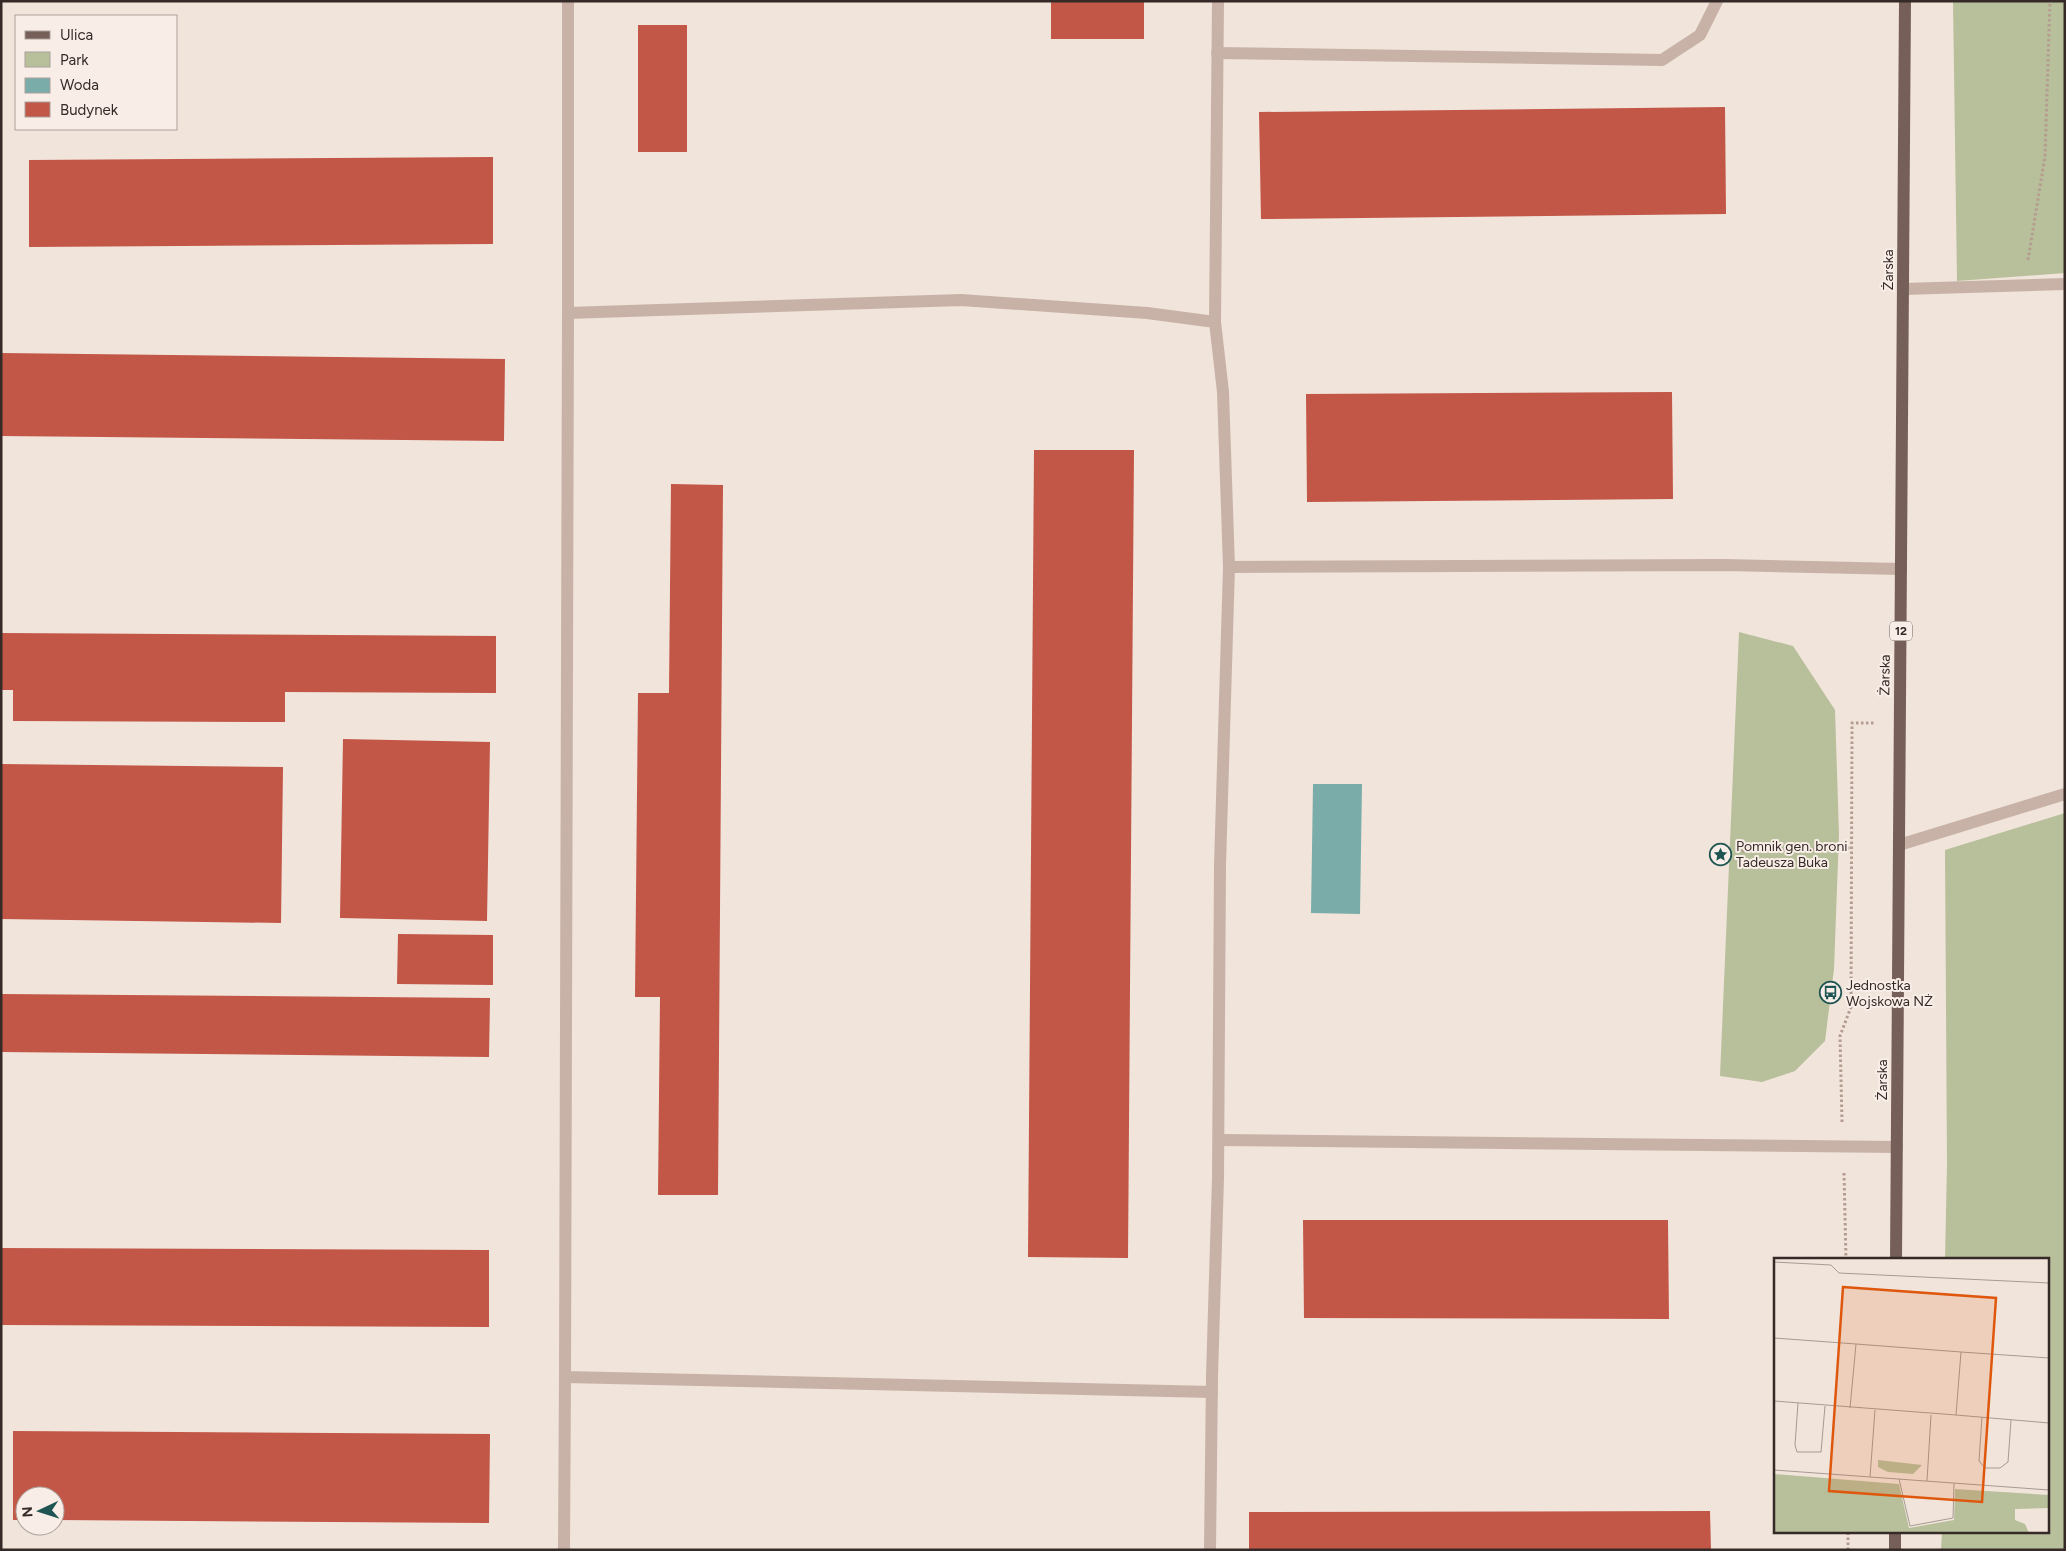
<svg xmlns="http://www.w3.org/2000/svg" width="2066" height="1551" viewBox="0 0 2066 1551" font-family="Figtree,sans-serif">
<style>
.green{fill:#b8bf9b}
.water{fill:#7aada9}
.building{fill:#c25647}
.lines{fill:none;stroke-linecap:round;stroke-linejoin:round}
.path{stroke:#b49c91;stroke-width:3;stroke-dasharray:2.5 2.5;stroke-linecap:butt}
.service{stroke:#c8b2a7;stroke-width:12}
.primary{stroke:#775f59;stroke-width:12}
.labels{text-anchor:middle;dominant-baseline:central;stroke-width:4;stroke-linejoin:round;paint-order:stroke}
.shield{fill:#f9eee7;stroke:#706561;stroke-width:1}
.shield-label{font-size:12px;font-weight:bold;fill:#352a27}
.street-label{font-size:14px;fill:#352a27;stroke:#f9eee7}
.poi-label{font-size:14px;fill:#352a27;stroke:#f9eee7;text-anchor:start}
.inset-road{fill:none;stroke:#a69a93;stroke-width:1}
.view{fill:#df570d;fill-opacity:0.15;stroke:#df570d;stroke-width:2.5}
.inset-edge{fill:none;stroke:#352a27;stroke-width:2.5}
</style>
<rect width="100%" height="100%" fill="#f1e4db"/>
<!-- green -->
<g class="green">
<polygon points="1953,1 2065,1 2065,273 1957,281"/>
<polygon points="1739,632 1793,646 1835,710 1839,834 1834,969 1825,1041 1795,1071 1762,1082 1720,1076"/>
<polygon points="2065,813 2065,1550 1941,1550 1942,1532 2047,1532 2047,1260 1945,1260 1947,1164 1945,850"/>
</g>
<!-- water -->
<polygon class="water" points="1313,784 1362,784 1360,914 1311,913"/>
<!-- building -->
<g class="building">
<rect x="1051" y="1" width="93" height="38"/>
<rect x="638" y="25" width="49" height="127"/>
<polygon points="1725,107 1726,214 1261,219 1259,112"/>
<polygon points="493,157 493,244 29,247 29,160"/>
<polygon points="1,353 505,359 504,441 1,436"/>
<polygon points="1672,392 1673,499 1307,502 1306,394"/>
<polygon points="1034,450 1134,450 1128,1258 1028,1257"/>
<polygon points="671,484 723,485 718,1195 658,1195 660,997 635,997 638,693 669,693"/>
<polygon points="1,633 496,636 496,693 285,692 285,722 13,721 13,690 1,690"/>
<polygon points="343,739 490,742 487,921 340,918"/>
<polygon points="1,764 283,767 281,923 1,919"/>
<polygon points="398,934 493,935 493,985 397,984"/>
<polygon points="1,994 490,998 489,1057 1,1052"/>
<polygon points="1303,1220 1668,1220 1669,1319 1304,1318"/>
<polygon points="1,1248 489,1250 489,1327 1,1325"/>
<polygon points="13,1431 490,1434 489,1523 55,1520 55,1496 25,1496 25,1520 13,1520"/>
<polygon points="1710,1511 1711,1550 1249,1550 1249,1512"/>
</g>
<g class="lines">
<!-- path -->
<g class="path">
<polyline points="2028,260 2045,156 2050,1"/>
<polyline points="1742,851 1851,848"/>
<polyline points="1842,1122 1840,1036 1851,1007 1852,723 1875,723"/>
<polyline points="1844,1173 1846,1260"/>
<polyline points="1848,1550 1848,1532"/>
</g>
<!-- service -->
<g class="service">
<polyline points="568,1 568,313 961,300 1147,313 1215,322 1223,392 1229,567 1220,865 1218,1178 1212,1376 1210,1550"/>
<polyline points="1217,53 1662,60 1700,35 1717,1"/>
<polyline points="1903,289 2065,284"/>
<polyline points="568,313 565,1377 1212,1392"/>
<polyline points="1215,322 1218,1"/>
<polyline points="1229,567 1724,565 1901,569"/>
<polyline points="1899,845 2065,794"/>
<polyline points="1219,1140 1897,1147"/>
<polyline points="564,1550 565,1377"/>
</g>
<!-- primary -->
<g class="primary">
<polyline points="1896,1260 1905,1"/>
<polyline points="1895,1550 1895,1532"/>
</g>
</g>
<!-- icons -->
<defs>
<symbol id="sight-ring" viewBox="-11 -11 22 22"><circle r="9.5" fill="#f9eee7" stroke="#1e5552" stroke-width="1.5"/><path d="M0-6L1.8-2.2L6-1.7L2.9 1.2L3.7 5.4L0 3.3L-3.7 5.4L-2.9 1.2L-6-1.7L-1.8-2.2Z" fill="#1e5552"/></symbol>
<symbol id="bus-ring" viewBox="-11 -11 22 22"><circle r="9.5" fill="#f9eee7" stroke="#1e5552" stroke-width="1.5"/><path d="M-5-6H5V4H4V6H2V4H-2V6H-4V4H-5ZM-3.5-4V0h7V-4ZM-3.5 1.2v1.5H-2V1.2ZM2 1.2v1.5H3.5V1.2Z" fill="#1e5552"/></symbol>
</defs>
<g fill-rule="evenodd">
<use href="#sight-ring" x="1708" y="842" width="25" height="25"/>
<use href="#bus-ring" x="1818" y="980" width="25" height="25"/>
</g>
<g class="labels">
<!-- shield labels -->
<rect class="shield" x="1890" y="621.5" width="22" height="19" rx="4"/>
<g class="shield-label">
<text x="1901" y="631">12</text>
</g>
<!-- street labels -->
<g class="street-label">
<text transform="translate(1888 270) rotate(-90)">Żarska</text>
<text transform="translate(1885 675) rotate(-89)">Żarska</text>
<text transform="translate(1882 1080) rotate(-90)">Żarska</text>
</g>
<!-- poi labels -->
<g class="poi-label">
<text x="1736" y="846">Pomnik gen. broni<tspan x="1736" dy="16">Tadeusza Buka</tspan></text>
<text x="1846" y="985">Jednostka<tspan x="1846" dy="16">Wojskowa NŻ</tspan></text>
</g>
</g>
<!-- overview -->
<g transform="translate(1774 1258)">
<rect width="275" height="275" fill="#f1e4db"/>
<path d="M 104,202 L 148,207 L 139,216 L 114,214 L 104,209 ZM 0,216 L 125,226 L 135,270 L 180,262 L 181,231 L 275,237 L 275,250 L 241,251 L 241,262 L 251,266 L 255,275 L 0,275 Z" fill="#b8bf9b"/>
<path class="inset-road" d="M 0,4 L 57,7 L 65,15 L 275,25M 0,80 L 82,86M 0,143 L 182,157 L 187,94 L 275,100M 24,145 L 21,187 L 23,194 L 47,194 L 51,148M 76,150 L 82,86 L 187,94M 182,157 L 275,165M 208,159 L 205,203 L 211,210 L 226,210 L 234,204 L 237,162M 0,212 L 275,232M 96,219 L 101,152M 125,221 L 136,268 L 179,260 L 180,225M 153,223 L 157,157"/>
<path class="view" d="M 69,29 L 222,40 L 208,244 L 55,233 Z"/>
<rect width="275" height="275" class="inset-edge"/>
</g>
<!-- border -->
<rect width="2066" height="1551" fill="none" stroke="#352a27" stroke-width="5"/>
<!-- legend -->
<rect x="15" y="15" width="162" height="115" fill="#f9eee7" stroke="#aba09a"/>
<rect x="25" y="31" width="25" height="8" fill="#775f59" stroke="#aba09a"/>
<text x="60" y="40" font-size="15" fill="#352a27">Ulica</text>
<rect x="25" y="52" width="25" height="15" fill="#b8bf9b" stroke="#aba09a"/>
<text x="60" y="65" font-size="15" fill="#352a27">Park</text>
<rect x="25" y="78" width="25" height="15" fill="#7aada9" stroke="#aba09a"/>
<text x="60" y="90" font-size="15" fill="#352a27">Woda</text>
<rect x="25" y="102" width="25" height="15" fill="#c25647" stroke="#aba09a"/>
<text x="60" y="115" font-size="15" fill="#352a27">Budynek</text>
<!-- north arrow -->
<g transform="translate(40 1511) rotate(266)"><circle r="24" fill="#f9eee7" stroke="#aba09a"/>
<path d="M0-4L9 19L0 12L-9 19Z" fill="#1e5552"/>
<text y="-8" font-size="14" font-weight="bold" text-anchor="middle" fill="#352a27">N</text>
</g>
</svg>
